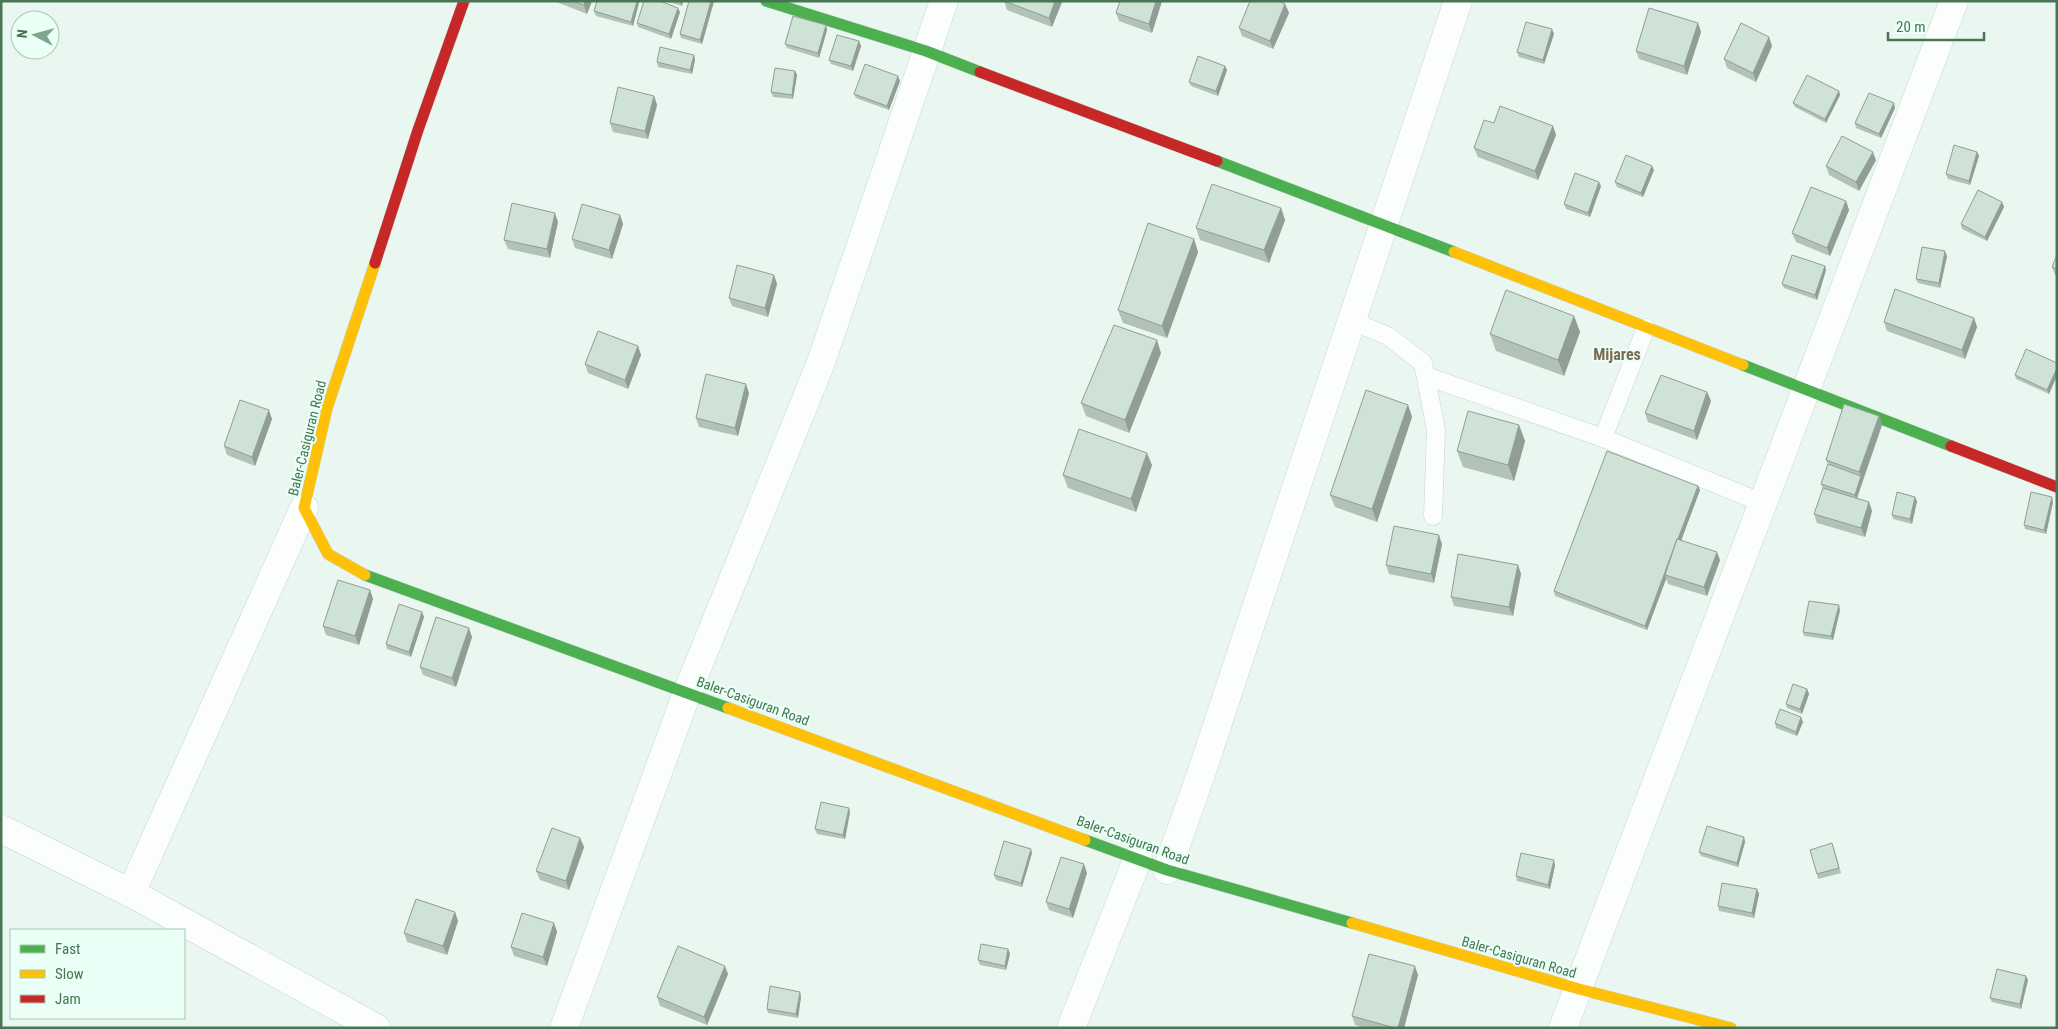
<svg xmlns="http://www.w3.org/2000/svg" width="2058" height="1029" viewBox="0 0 2058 1029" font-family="'Roboto Condensed',sans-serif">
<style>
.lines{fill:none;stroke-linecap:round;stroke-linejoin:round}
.lane-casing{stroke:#c6d6cc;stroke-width:19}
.street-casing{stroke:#c6d6cc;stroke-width:29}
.fast-casing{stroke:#c6d6cb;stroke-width:12}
.slow-casing{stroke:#c6d6cb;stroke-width:12}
.jam-casing{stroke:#c6d6cb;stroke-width:12}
.lane{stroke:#fcfefd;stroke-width:18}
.street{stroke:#fcfefd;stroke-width:28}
.fast{stroke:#4caf50;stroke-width:11}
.slow{stroke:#ffc107;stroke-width:11}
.jam{stroke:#c62828;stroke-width:11}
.wall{fill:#b1c2b7}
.shaded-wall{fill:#909e95}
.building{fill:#cee2d5;stroke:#909e95}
.labels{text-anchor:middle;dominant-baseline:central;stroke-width:4.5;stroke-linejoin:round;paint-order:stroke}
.street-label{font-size:14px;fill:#487654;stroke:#eafff5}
.quarter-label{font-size:16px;font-weight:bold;fill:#7f6b53;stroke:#eafff5}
</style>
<rect width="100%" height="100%" fill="#e9f7f0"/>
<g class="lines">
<defs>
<g id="lane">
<polyline points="1351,321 1388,336 1423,363 1436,430 1433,516"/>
<polyline points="1426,376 1603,438 1763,503"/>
<polyline points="1603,438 1646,328"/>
</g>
<g id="street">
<polyline points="1,829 131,893 376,1028"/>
<polyline points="1167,870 1201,774 1458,1"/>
<polyline points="131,893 304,508"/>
<polyline points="564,1028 687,693 820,365 944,1"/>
<polyline points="1071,1028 1138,858"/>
<polyline points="1563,1028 1954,1"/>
</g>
<g id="fast">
<polyline points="766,1 926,51 980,72"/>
<polyline points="1217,161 1454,252"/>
<polyline points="1743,365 1951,446"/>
<polyline points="365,575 728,708"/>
<polyline points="1085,840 1167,870 1352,923"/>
</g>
<g id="slow">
<polyline points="1454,252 1743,365"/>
<polyline points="365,575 328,554 304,508 327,408 375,263"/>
<polyline points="728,708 1085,840"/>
<polyline points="1352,923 1579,989 1731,1028"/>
</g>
<g id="jam">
<polyline points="980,72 1217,161"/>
<polyline points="375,263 418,130 464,1"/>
<polyline points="1951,446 2057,487"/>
</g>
</defs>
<!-- lane casing -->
<use href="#lane" class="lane-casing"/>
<!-- street casing -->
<use href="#street" class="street-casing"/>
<!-- fast casing -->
<use href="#fast" class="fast-casing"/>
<!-- slow casing -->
<use href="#slow" class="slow-casing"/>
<!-- jam casing -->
<use href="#jam" class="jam-casing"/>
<!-- lane -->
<use href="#lane" class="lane"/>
<!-- street -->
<use href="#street" class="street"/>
<!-- fast -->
<use href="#fast" class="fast"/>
<!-- slow -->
<use href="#slow" class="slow"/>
<!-- jam -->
<use href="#jam" class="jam"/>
</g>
<!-- wall -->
<g class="wall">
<polygon points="554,1 592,1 587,14"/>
<polygon points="597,1 638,1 639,3 633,26 596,16 594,11"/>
<polygon points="665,1 683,1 682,6"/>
<polygon points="1004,1 1061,1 1062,2 1052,27 1007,10"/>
<polygon points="1120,1 1162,1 1152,33 1119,21 1116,13"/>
<polygon points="714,2 702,44 681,38 680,34"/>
<polygon points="1285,4 1289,13 1273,49 1242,36 1239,28"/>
<polygon points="680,12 671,39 638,27 637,23"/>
<polygon points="1698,23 1701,32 1687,75 1639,59 1636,51"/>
<polygon points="826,25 827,30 819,58 787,48 785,44"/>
<polygon points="1554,34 1544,64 1519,57 1517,52"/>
<polygon points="1769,37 1772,46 1756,82 1727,68 1724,59"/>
<polygon points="859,41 861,46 853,71 831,64 829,60"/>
<polygon points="694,55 695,60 692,74 658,67 657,62"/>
<polygon points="1225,66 1227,70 1218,96 1191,86 1189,82"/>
<polygon points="795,71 797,75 793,99 773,97 771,92"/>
<polygon points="900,81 889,110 856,98 854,94"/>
<polygon points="1839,91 1840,95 1826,123 1795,107 1793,103"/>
<polygon points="654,96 657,105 648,139 613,132 610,123"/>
<polygon points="1895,108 1881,138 1856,128 1855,123"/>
<polygon points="1494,123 1553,126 1556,135 1538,180 1478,157 1474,148"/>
<polygon points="1977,152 1979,156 1970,185 1948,179 1946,174"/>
<polygon points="1876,160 1859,191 1829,175 1826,166"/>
<polygon points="1654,170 1643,197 1617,187 1615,182"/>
<polygon points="1601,186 1590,217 1566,209 1564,204"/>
<polygon points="1846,201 1849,210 1830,256 1796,242 1792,233"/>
<polygon points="2002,202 2004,207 1987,241 1962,229 1961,224"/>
<polygon points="1281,208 1285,220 1269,263 1200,240 1196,228"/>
<polygon points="620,215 623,224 612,259 575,248 572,239"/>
<polygon points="558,222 550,258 508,249 504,240"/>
<polygon points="1194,239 1198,252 1167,338 1123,323 1118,310"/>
<polygon points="2057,255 2057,276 2055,275 2052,267"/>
<polygon points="1947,256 1940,288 1918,283 1916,279"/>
<polygon points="1825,266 1826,270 1817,300 1784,288 1782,284"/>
<polygon points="774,275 777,284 768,317 732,306 729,298"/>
<polygon points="1574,316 1580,332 1564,376 1496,351 1490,334"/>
<polygon points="1974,318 1977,327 1965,359 1887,331 1884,322"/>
<polygon points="638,346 641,355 628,389 588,373 585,364"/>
<polygon points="1161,353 1129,433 1086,416 1081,403"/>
<polygon points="2057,363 2049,394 2016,379 2015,375"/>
<polygon points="1707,392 1711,401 1697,440 1648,422 1645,413"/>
<polygon points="749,393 738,436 699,427 696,418"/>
<polygon points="1408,405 1412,417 1377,522 1335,507 1330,495"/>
<polygon points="1879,416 1882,425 1857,499 1869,502 1872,511 1865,537 1817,523 1814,514 1823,489 1821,484 1828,464 1826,460"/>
<polygon points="272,419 255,466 227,455 224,446"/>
<polygon points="1519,425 1525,441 1514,481 1463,467 1457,451"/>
<polygon points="1152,465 1136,512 1068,488 1063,475"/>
<polygon points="1698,486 1700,490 1681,540 1720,560 1707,596 1668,584 1666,579 1647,630 1555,596 1554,591"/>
<polygon points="1917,501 1912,524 1893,519 1892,515"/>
<polygon points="2053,502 2046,534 2025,529 2024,525"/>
<polygon points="1442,544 1434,583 1389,574 1386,565"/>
<polygon points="1518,565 1521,574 1513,616 1454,606 1451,597"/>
<polygon points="370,590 373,599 359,645 326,635 323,626"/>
<polygon points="1840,610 1833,640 1804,636 1803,632"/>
<polygon points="422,612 424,617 411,657 387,649 386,644"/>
<polygon points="472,637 456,687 423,675 420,667"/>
<polygon points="1807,689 1809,694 1802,714 1787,708 1786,704"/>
<polygon points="1803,722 1797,736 1776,728 1775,723"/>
<polygon points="850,812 845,839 817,834 815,829"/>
<polygon points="1744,837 1745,842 1738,867 1701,856 1699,852"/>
<polygon points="580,838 584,847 569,890 540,880 536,871"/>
<polygon points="1834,848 1841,873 1818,879 1817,874"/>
<polygon points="1032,853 1022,887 996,880 994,875"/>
<polygon points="1555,865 1550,889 1517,881 1516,876"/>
<polygon points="1087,873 1073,918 1049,910 1046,902"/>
<polygon points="1757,889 1759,894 1754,918 1719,911 1718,906"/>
<polygon points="455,912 458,921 447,955 407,942 404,933"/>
<polygon points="554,923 557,932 547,966 514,956 511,947"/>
<polygon points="1008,949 1010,954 1006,970 980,965 978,960"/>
<polygon points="728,974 707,1025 660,1006 657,997"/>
<polygon points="1418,975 1404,1028 1366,1028 1355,1025 1352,1016"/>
<polygon points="2028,980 2021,1009 1992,1002 1990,998"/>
<polygon points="801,997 798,1018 768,1013 767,1009"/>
</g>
<!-- shaded-wall -->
<g class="shaded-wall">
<polygon points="585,1 592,1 587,14 584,5"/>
<polygon points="637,1 638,1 639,3 633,26 631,22"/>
<polygon points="680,1 683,1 682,6 680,2"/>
<polygon points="711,1 714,1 702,44 700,40"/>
<polygon points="1055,1 1062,2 1052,27 1049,18"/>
<polygon points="1156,1 1162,1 1152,33 1149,24"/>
<polygon points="1285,4 1289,13 1273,49 1270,41"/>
<polygon points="678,8 680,12 671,39 669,34"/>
<polygon points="1698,23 1701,32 1687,75 1684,66"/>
<polygon points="826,25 827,30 819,58 818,53"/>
<polygon points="1552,29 1554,34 1544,64 1543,60"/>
<polygon points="1769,37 1772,46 1756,82 1753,73"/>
<polygon points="859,41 861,46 853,71 851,66"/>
<polygon points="694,55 695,60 692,74 690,70"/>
<polygon points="1225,66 1227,70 1218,96 1216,91"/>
<polygon points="795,71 797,75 793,99 792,95"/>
<polygon points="898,76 900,81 889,110 887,106"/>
<polygon points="1839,91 1840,95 1826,123 1825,119"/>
<polygon points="654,96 657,105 648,139 645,131"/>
<polygon points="1894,103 1895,108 1881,138 1879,134"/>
<polygon points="1553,126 1556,135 1538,180 1535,171"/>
<polygon points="1873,152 1876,160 1859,191 1856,182"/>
<polygon points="1977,152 1979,156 1970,185 1969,181"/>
<polygon points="1652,166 1654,170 1643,197 1641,193"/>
<polygon points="1599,182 1601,186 1590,217 1588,213"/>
<polygon points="1846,201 1849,210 1830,256 1827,248"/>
<polygon points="2002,202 2004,207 1987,241 1985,237"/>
<polygon points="1281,208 1285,220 1269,263 1264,250"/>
<polygon points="555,213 558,222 550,258 547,249"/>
<polygon points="620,215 623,224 612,259 609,250"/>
<polygon points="1194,239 1198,252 1167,338 1162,326"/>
<polygon points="1945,251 1947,256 1940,288 1939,283"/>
<polygon points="1825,266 1826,270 1817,300 1815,295"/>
<polygon points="774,275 777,284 768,317 765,308"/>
<polygon points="1574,316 1580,332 1564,376 1558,360"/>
<polygon points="1974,318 1977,327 1965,359 1962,350"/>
<polygon points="1157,340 1161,353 1129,433 1125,420"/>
<polygon points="638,346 641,355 628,389 625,380"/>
<polygon points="2057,368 2057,376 2049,394 2047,390"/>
<polygon points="746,384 749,393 738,436 735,428"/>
<polygon points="1707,392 1711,401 1697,440 1694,431"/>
<polygon points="1408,405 1412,417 1377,522 1372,509"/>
<polygon points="269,410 272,419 255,466 252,457"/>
<polygon points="1879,416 1882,425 1856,500 1855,495 1861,476 1859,472"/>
<polygon points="1519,425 1525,441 1514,481 1508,465"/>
<polygon points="1147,453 1152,465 1136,512 1131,499"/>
<polygon points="1698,486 1700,490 1668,576 1665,575 1666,579 1647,630 1645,626"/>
<polygon points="1915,497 1917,501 1912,524 1910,519"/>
<polygon points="2052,497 2053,502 2046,534 2044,530"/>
<polygon points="1869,502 1872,511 1865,537 1861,528"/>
<polygon points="1439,535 1442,544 1434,583 1431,574"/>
<polygon points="1717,552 1720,560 1707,596 1704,587"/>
<polygon points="1518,565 1521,574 1513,616 1509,607"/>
<polygon points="370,590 373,599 359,645 355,636"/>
<polygon points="1839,605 1840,610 1833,640 1831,636"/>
<polygon points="422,612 424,617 411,657 409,652"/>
<polygon points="469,628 472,637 456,687 452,678"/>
<polygon points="1807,689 1809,694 1802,714 1800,709"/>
<polygon points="1801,717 1803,722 1797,736 1796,732"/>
<polygon points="849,808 850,812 845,839 843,835"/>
<polygon points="1744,837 1745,842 1738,867 1737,863"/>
<polygon points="580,838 584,847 569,890 566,881"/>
<polygon points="1031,849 1032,853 1022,887 1021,883"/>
<polygon points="1554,860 1555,865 1550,889 1548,885"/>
<polygon points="1084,864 1087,873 1073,918 1069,909"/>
<polygon points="1757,889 1759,894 1754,918 1752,913"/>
<polygon points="455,912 458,921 447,955 443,946"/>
<polygon points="554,923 557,932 547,966 543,957"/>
<polygon points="1008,949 1010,954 1006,970 1005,966"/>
<polygon points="725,966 728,974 707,1025 704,1017"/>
<polygon points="1415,966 1418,975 1404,1028 1398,1028"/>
<polygon points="2026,976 2028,980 2021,1009 2020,1004"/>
<polygon points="800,992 801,997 798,1018 796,1014"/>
</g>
<!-- building -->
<g class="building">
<polygon points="573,1 585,1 584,5"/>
<polygon points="597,1 637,1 631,22 594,11"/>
<polygon points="644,1 660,1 678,8 669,34 637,23"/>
<polygon points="689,1 711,1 700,40 680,34"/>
<polygon points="1004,1 1055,1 1049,18"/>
<polygon points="1120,1 1156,1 1149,24 1116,13"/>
<polygon points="1250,1 1279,1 1285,4 1270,41 1239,28"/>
<polygon points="1649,8 1698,23 1684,66 1636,51"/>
<polygon points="793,16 826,25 818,53 785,44"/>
<polygon points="1526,22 1552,29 1543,60 1517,52"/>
<polygon points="1741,23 1769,37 1753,73 1724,59"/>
<polygon points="837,35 859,41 851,66 829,60"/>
<polygon points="660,47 694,55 690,70 657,62"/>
<polygon points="1198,56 1225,66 1216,91 1189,82"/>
<polygon points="865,64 898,76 887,106 854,94"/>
<polygon points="775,68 795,71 792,95 771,92"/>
<polygon points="1807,75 1839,91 1825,119 1793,103"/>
<polygon points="618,87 654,96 645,131 610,123"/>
<polygon points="1869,93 1894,103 1879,134 1855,123"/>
<polygon points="1500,106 1553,126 1535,171 1474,148 1484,120 1494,123"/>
<polygon points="1842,136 1873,152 1856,182 1826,166"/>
<polygon points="1954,145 1977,152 1969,181 1946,174"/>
<polygon points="1626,155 1652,166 1641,193 1615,182"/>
<polygon points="1575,173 1599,182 1588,213 1564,204"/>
<polygon points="1212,184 1281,208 1264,250 1196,228"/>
<polygon points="1811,187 1846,201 1827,248 1792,233"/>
<polygon points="1978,190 2002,202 1985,237 1961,224"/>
<polygon points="512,203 555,213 547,249 504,240"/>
<polygon points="582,204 620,215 609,250 572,239"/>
<polygon points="1148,223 1194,239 1162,326 1118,310"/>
<polygon points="1922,247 1945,251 1939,283 1916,279"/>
<polygon points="1792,255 1825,266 1815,295 1782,284"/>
<polygon points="2057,255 2057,269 2052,267"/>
<polygon points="737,265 774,275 765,308 729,298"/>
<polygon points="1895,289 1974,318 1962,350 1884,322"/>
<polygon points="1506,290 1574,316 1558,360 1490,334"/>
<polygon points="1114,325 1157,340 1125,420 1081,403"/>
<polygon points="598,331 638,346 625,380 585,364"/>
<polygon points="2026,349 2057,363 2057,368 2047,390 2015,375"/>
<polygon points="706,374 746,384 735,428 696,418"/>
<polygon points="1661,375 1707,392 1694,431 1645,413"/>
<polygon points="1366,390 1408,405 1372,509 1330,495"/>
<polygon points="240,400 269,410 252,457 224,446"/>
<polygon points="1844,404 1879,416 1859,472 1826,460"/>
<polygon points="1468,411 1519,425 1508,465 1457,451"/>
<polygon points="1079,429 1147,453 1131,499 1063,475"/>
<polygon points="1607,451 1698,486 1678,539 1677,539 1665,572 1645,626 1554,591"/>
<polygon points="1828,464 1861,476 1855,495 1821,484"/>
<polygon points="1823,488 1869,502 1861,528 1814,514"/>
<polygon points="1897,492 1915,497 1910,519 1892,515"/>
<polygon points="2031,492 2052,497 2044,530 2024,525"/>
<polygon points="1394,526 1439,535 1431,574 1386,565"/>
<polygon points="1677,539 1717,552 1704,587 1665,575"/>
<polygon points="1458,554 1518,565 1509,607 1451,597"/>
<polygon points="338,580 370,590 355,636 323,626"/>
<polygon points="1809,601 1839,605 1831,636 1803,632"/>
<polygon points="399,604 422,612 409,652 386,644"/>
<polygon points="436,617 469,628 452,678 420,667"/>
<polygon points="1793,684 1807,689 1800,709 1786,704"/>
<polygon points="1780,709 1801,717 1796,732 1775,723"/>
<polygon points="821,802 849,808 843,835 815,829"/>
<polygon points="1707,826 1744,837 1737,863 1699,852"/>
<polygon points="552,828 580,838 566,881 536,871"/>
<polygon points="1004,841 1031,849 1021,883 994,875"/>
<polygon points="1832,843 1839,868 1817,874 1810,850"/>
<polygon points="1521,853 1554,860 1548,885 1516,876"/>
<polygon points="1061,857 1084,864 1069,909 1046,902"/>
<polygon points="1722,883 1757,889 1752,913 1718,906"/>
<polygon points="416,899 455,912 443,946 404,933"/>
<polygon points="522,913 554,923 543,957 511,947"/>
<polygon points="981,944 1008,949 1005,966 978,960"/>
<polygon points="678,946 725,966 704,1017 657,997"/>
<polygon points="1369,954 1415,966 1398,1028 1395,1028 1352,1016"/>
<polygon points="1997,969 2026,976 2020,1004 1990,998"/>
<polygon points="770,986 800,992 796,1014 767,1009"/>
</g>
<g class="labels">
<!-- street labels -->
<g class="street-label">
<text transform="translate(307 438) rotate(-76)">Baler-Casiguran Road</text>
<text transform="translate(753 701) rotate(20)">Baler-Casiguran Road</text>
<text transform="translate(1133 840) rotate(20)">Baler-Casiguran Road</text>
<text transform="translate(1519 957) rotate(16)">Baler-Casiguran Road</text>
</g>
<!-- quarter labels -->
<g class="quarter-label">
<text x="1617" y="354">Mijares</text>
</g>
</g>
<!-- border -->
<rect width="2058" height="1029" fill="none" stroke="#487654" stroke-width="5"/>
<!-- legend -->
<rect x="10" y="929" width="175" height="90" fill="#eafff5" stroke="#a9c8b5"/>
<rect x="20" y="945" width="25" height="8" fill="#4caf50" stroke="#a9c8b5"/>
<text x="55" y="954" font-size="15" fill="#487654">Fast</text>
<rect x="20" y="970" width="25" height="8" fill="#ffc107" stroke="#a9c8b5"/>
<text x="55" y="979" font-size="15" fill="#487654">Slow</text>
<rect x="20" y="995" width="25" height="8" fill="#c62828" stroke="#a9c8b5"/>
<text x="55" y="1004" font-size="15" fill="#487654">Jam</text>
<!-- north arrow -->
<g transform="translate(35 35) rotate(276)"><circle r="24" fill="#eafff5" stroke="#a9c8b5"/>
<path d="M0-4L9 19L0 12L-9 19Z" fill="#80a38b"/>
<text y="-8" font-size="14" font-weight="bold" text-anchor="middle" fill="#487654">N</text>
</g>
<!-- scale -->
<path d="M1888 32v8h96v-8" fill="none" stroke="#487654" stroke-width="2.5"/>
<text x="1896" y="32" font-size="15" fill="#487654" stroke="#eafff5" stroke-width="4" paint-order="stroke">20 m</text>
</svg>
